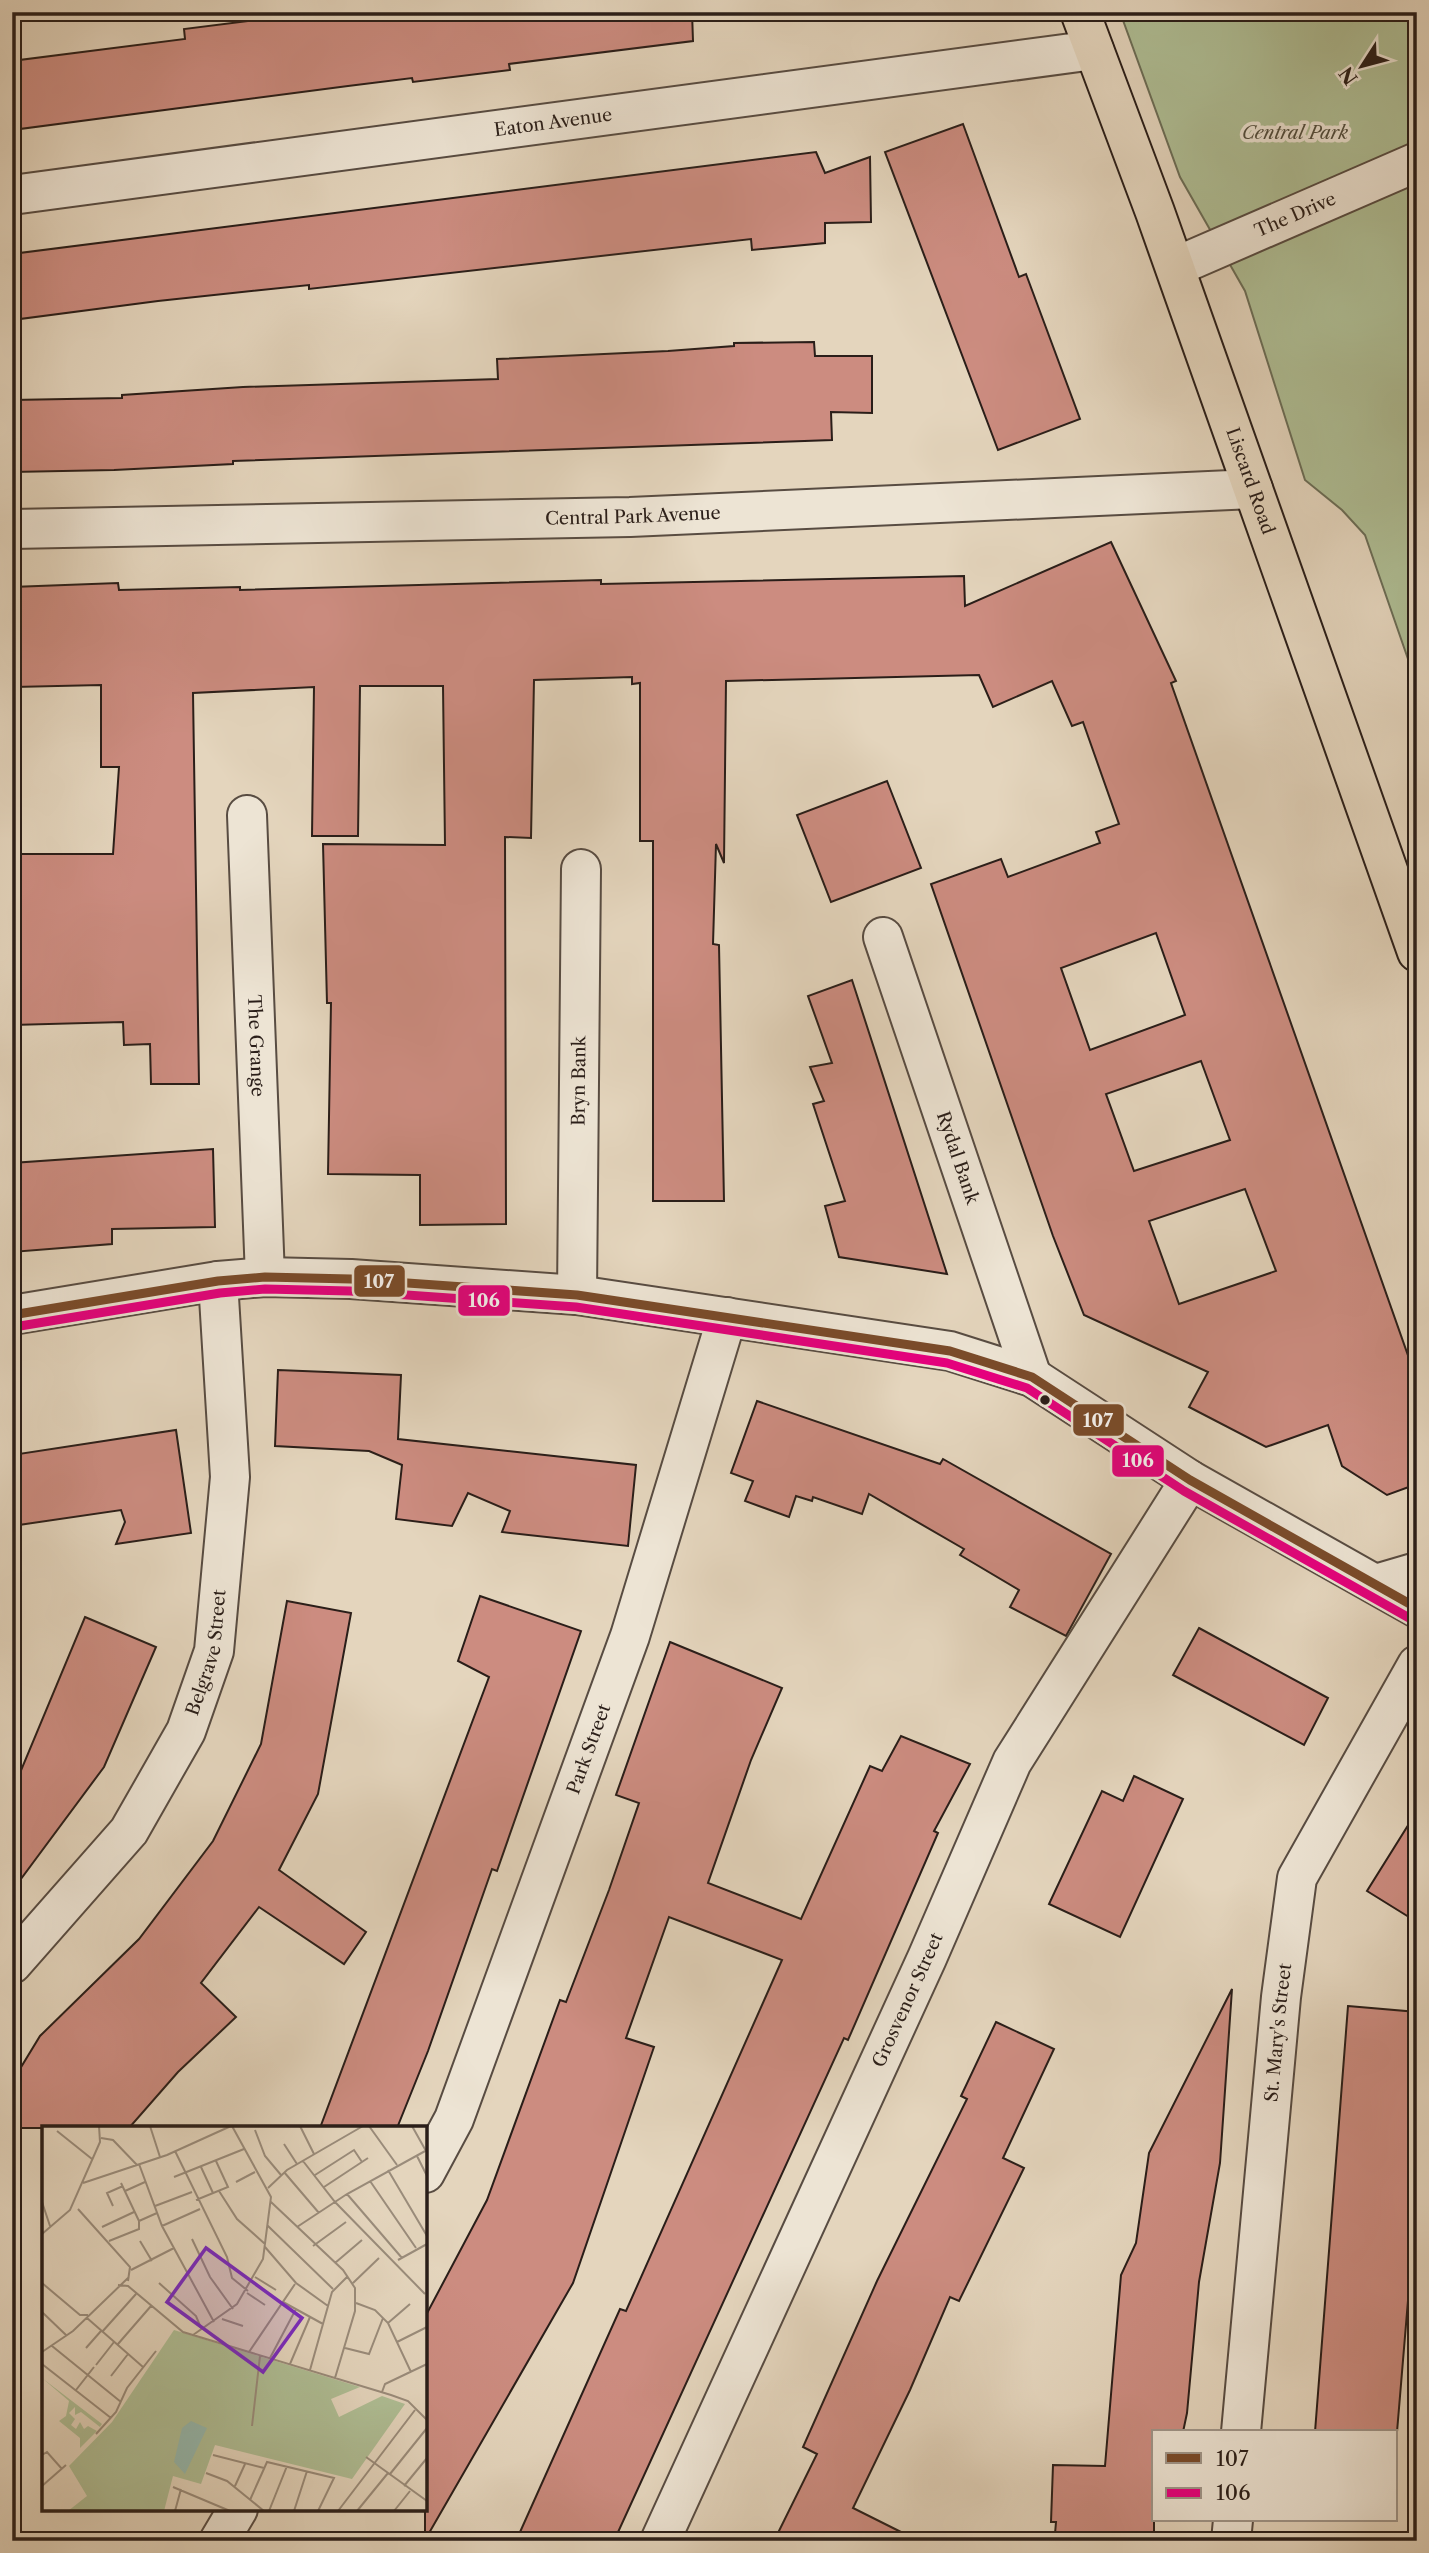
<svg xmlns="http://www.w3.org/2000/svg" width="1429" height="2553" viewBox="0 0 1429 2553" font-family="'Libre Caslon Text',serif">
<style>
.green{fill:#afbe95;stroke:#6c6e57;stroke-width:2}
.building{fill:#cc8c80;stroke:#2a1e19;stroke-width:2;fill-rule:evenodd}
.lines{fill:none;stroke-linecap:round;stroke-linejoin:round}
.street-casing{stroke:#584c42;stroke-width:42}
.primary-casing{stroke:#2a1e19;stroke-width:42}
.street{stroke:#ede4d4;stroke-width:38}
.primary{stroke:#e4d5bd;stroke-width:38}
.bus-1-casing{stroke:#ede4d4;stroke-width:14}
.bus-2-casing{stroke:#ede4d4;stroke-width:14}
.bus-1{stroke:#7a4b2a;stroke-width:9}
.bus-2{stroke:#e5007d;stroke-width:9}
.bus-dot{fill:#2a1e19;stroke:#ede4d4;stroke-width:2.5}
.labels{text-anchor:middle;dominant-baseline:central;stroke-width:7;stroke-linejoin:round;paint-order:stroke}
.street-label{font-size:18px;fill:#2a1e19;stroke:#ede4d4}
.park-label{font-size:18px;font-style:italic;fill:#524e3e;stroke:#ede4d4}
.inset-road{fill:none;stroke:#9a8c7b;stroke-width:2}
.view{fill:#7b2cbf;fill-opacity:0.15;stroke:#7b2cbf;stroke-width:3.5}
.inset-edge{fill:none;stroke:#2a1e19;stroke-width:3.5}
.line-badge{stroke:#ede4d4;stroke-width:2.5}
.badge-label{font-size:19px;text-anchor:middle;font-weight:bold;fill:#fff}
</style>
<rect width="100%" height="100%" fill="#e4d5bd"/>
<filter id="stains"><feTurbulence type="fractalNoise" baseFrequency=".00286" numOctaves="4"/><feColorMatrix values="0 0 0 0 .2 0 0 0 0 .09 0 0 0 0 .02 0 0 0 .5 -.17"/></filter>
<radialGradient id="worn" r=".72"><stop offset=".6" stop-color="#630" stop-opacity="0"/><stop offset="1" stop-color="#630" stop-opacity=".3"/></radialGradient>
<!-- green -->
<polygon class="green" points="1120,12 1417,12 1417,685 1365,535 1342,510 1305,480 1245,291 1180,177"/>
<!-- building -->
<g class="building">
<polygon points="289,12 692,12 693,41 509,64 510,70 413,82 412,78 348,86 12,130 12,61 185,39 184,29 289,16"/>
<polygon points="963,124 1019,277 1026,274 1080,419 998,450 885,152"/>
<polygon points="816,152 825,173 870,157 871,222 825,223 825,243 752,250 751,239 309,289 309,285 158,301 12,320 12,254"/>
<polygon points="814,342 815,356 872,356 872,413 831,412 832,440 233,461 233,464 114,470 12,472 12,400 122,398 122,395 243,387 498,379 497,359 668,351 734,346 734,343"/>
<path d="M 1111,542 L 1176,681 L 1171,683 L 1417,1381 L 1417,1484 L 1387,1495 L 1342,1466 L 1328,1425 L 1266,1447 L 1189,1407 L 1208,1372 L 1084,1315 L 1053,1236 L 931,884 L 1001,859 L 1008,877 L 1100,843 L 1096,832 L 1119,824 L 1083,722 L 1072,726 L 1052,681 L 993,707 L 979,675 L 726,681 L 724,863 L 716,844 L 713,944 L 719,945 L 724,1201 L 653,1201 L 653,841 L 640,841 L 640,683 L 632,684 L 632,677 L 534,680 L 531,838 L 505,837 L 506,1224 L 420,1225 L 420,1175 L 328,1174 L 331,1003 L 327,1003 L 323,844 L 445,845 L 443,686 L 360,686 L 358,836 L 312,836 L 314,687 L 193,693 L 199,1084 L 151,1084 L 150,1044 L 124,1045 L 123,1022 L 12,1025 L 12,854 L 113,854 L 119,767 L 101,767 L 101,685 L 14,687 L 12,587 L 118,583 L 119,590 L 240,587 L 240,590 L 601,580 L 601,584 L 964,576 L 965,606 ZM 1156,933 L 1185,1015 L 1090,1050 L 1061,968 ZM 1201,1061 L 1230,1140 L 1134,1171 L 1106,1094 ZM 1245,1189 L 1276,1271 L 1179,1304 L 1149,1221 Z"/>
<polygon points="887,781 921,868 831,902 797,815"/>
<polygon points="852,980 947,1274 839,1257 825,1206 845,1201 813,1104 824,1101 810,1067 832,1063 808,996"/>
<polygon points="213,1149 215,1227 112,1229 112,1244 12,1252 12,1163"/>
<polygon points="278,1370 401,1375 398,1439 636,1465 628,1546 502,1532 510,1511 468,1493 452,1526 396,1519 402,1465 369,1451 275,1446"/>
<polygon points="757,1401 940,1464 943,1459 1111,1554 1066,1636 1010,1607 1019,1590 960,1555 964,1549 869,1494 862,1514 813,1497 812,1501 796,1496 789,1517 745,1501 753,1481 731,1473"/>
<polygon points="176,1430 191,1533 116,1544 125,1522 121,1510 12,1526 12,1455"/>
<polygon points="480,1596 581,1631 497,1871 492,1869 428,2051 397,2128 320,2128 489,1677 458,1661"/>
<polygon points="287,1601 351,1613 318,1794 279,1870 366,1932 344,1964 259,1907 201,1983 236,2017 178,2072 129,2128 12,2128 12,2082 40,2036 139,1939 213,1841 261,1744"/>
<polygon points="85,1617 156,1647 104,1767 12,1891 12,1792"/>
<polygon points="1199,1628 1328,1698 1304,1745 1173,1675"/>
<polygon points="670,1642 782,1688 751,1760 708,1883 801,1919 870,1766 882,1771 901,1736 970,1764 934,1831 938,1833 848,2040 844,2038 614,2541 516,2541 620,2309 626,2311 782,1960 669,1917 626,2038 654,2047 573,2283 425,2540 425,2317 487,2200 560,2000 566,2002 609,1890 639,1803 616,1795"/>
<polygon points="1134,1776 1183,1799 1120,1937 1049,1904 1102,1791 1123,1801"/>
<polygon points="1417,1811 1417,1922 1367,1891"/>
<polygon points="1232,1989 1220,2163 1199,2282 1187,2413 1183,2432 1154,2432 1154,2541 1096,2541 1096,2534 1055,2534 1056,2522 1051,2522 1053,2465 1105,2466 1121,2275 1136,2243 1149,2153"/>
<polygon points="1348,2006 1417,2012 1417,2193 1397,2432 1315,2432"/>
<polygon points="996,2022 1054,2049 1003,2158 1024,2168 959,2301 950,2297 910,2390 853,2508 919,2541 774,2541 817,2454 803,2447 877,2281 967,2099 961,2096"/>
</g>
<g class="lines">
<defs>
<g id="street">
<path id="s1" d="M 12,195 L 1094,50"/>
<path id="s2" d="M 1175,267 L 1417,162"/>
<path id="s3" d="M 12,529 L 630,517 L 1253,489"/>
<path id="s4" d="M 247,815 L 265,1277"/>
<path id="s5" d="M 883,937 L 1032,1377"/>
<path id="s6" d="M 577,1295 L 581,869"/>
<polyline points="12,1315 218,1281 265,1277 351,1279 577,1295 950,1351 1032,1377 1190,1480 1417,1608"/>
<polyline points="1376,1584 1417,1572"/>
<path id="s7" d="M 12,1964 L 129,1831 L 186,1731 L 214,1651 L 230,1477 L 218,1281"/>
<path id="s8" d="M 425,2173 L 454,2119 L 630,1636 L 727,1317"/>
<path id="s9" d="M 1241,2432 L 1281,1997 L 1297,1878 L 1417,1665"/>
<polyline points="219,2541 238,2509"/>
<path id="s10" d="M 660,2541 L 927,1958 L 1012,1762 L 1190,1480"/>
<polyline points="1231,2541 1233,2520"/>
</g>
<g id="primary">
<path id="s11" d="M 1080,12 L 1155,212 L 1417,952"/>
</g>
</defs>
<!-- street casing -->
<use href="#street" class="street-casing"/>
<!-- primary casing -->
<use href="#primary" class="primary-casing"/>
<!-- street -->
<use href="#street" class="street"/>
<!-- primary -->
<use href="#primary" class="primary"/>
<defs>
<polyline id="bus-1" points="12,1315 218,1281 265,1277 351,1279 577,1295 950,1351 1032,1377 1190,1480 1417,1608"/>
<polyline id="bus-2" points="14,1327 220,1293 265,1289 350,1291 576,1307 947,1363 1027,1388 1184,1491 1411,1619"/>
</defs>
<!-- bus-1 casing -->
<use href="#bus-1" class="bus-1-casing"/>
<!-- bus-2 casing -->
<use href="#bus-2" class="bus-2-casing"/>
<!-- bus-1 -->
<use href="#bus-1" class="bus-1"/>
<!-- bus-2 -->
<use href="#bus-2" class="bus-2"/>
</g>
<!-- markers -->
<circle class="bus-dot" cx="1045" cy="1400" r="6"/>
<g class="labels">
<!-- street labels -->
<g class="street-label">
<text stroke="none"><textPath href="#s1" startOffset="546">Eaton Avenue</textPath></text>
<text stroke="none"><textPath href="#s2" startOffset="131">The Drive</textPath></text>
<text stroke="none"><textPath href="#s11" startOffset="499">Liscard Road</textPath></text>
<text stroke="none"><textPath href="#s3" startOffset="621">Central Park Avenue</textPath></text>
<text stroke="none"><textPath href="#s4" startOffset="231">The Grange</textPath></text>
<text stroke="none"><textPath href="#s6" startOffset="214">Bryn Bank</textPath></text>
<text stroke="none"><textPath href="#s5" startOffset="233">Rydal Bank</textPath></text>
<text stroke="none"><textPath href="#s7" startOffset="374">Belgrave Street</textPath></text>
<text stroke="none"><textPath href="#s8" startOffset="455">Park Street</textPath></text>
<text stroke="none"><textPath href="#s10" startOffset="595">Grosvenor Street</textPath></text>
<text stroke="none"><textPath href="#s9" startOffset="401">St. Mary's Street</textPath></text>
</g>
<!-- park labels -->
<g class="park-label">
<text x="1295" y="133">Central Park</text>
</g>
</g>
<!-- overview -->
<g transform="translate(42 2126)">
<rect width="385" height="385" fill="#e4d5bd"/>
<path d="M 132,204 L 318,261 L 289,273 L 297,291 L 340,270 L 363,278 L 310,353 L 173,319 L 159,358 L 131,350 L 122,385 L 26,385 L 45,370 L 27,340 L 70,296 ZM 0,252 L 60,298 L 58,301 L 39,286 L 33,289 L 33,281 L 27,287 L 33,293 L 29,299 L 34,303 L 38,296 L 42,303 L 46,300 L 55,305 L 38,322 L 38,312 L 17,295 L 24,290 L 27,275 Z" fill="#afbe95"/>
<path d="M 149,295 L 165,302 L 143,348 L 132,336 L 140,302 Z" fill="#96b9ae"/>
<path class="inset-road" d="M 108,0 L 118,31M 258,0 L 272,28M 327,0 L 355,39M 370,0 L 384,25M 213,4 L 223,30 L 239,49M 15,5 L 50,33M 59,12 L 71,14 L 95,39M 242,18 L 255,38M 133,25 L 185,131 L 190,152 L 206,165M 375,30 L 385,50M 261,35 L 293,76 L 383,168M 97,38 L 120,100 L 172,196M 159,41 L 171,67M 346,44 L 385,110M 242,46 L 277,87M 273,49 L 312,24 L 320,36M 132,51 L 202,23M 328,55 L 374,122M 194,56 L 213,46M 41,57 L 125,29 L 189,0M 79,57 L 97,95M 282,61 L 326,32M 226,62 L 245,44 L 321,0M 83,65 L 103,56M 177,65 L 195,93 L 223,118M 305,68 L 360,132M 154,74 L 186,61 L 174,35M 0,76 L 8,100M 229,76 L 301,144 L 313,162 L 313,185 L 293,252M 71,80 L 65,67 L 81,60M 113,80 L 150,66M 36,83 L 88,141 L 86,155M 225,99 L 291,163M 120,100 L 158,83M 60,101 L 92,86M 255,101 L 305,68 L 385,24M 0,108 L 28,84 L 58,16 L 57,0M 150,113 L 168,151 L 191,183M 67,115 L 97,103 L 97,95 L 115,87M 98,115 L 110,135M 271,120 L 304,96M 223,121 L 254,157 L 286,180M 356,134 L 385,118M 293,137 L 320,114M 89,144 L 132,122M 213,151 L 234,164M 0,157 L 38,189 L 46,189M 117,157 L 154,190 L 159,202M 311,157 L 337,132M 76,159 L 86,160 L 141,206 L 349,269 L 366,275 L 385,294M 205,167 L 223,179M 241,176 L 281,198M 314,177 L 333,184 L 346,197 L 369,246M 0,186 L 24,209M 45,192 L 101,241M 180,193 L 201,200M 346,197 L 368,178M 60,206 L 94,168M 151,209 L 195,178 L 221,133 L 229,71 L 190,0M 355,216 L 385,201M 76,218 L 109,180M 10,220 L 79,276M 44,222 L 59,205M 303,222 L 327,228 L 341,192M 0,226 L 31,205 L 87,151M 207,226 L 253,158M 228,232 L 254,183M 0,238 L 69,292M 248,238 L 268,191M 54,239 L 72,216M 268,244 L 290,166 L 305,151M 69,250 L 86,228M 34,264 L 52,241M 340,266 L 343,258 L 385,238M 210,300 L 218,230M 54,308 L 74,286 L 85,262 L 114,225M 0,329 L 5,326 L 20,343M 171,329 L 222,342M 324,331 L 385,375M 164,347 L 185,355 L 222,385M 348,348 L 385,302M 0,360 L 24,339M 193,360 L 203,338M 362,360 L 385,332M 131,361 L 188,385M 208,374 L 225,336 L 292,352 L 276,385M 133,385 L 139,363M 227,385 L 245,340M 252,385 L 265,345M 296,385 L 373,284M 315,385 L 346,347M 352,385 L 368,365"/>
<path class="view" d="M 164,122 L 260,192 L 221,246 L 125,176 Z"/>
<rect width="385" height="385" class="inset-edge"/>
</g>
<g class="line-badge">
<rect x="353" y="1264" width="53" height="34" rx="7" fill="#7a4b2a"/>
<rect x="457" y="1284" width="54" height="33" rx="7" fill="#e5007d"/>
<rect x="1072" y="1403" width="53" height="34" rx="7" fill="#7a4b2a"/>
<rect x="1111" y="1444" width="54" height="34" rx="7" fill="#e5007d"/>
</g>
<g class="badge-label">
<text x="379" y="1288">107</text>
<text x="484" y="1307">106</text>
<text x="1098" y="1427">107</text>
<text x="1138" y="1467">106</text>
</g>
<!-- margin -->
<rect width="1429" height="2553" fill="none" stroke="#e4d5bd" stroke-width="42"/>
<rect x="14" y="14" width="1401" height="2525" fill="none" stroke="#2a1e19" stroke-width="3.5"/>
<rect x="21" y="21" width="1387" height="2511" fill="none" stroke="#2a1e19" stroke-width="2"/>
<!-- legend -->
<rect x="1152" y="2430" width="245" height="91" fill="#ede4d4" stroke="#9f9589" stroke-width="2"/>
<rect x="1166" y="2453" width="35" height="10" fill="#7a4b2a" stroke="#9f9589" stroke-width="2"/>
<text x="1216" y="2466" font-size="21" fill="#2a1e19">107</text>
<rect x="1166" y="2488" width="35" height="10" fill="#e5007d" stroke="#9f9589" stroke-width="2"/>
<text x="1216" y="2500" font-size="21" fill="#2a1e19">106</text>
<!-- north arrow -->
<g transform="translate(1362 66) rotate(234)" stroke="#ede4d4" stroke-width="5" paint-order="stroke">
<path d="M0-5L12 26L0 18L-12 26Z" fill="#2a1e19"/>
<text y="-10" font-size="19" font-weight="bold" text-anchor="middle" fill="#2a1e19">N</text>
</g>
<rect width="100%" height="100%" filter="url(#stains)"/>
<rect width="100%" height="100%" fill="url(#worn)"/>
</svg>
